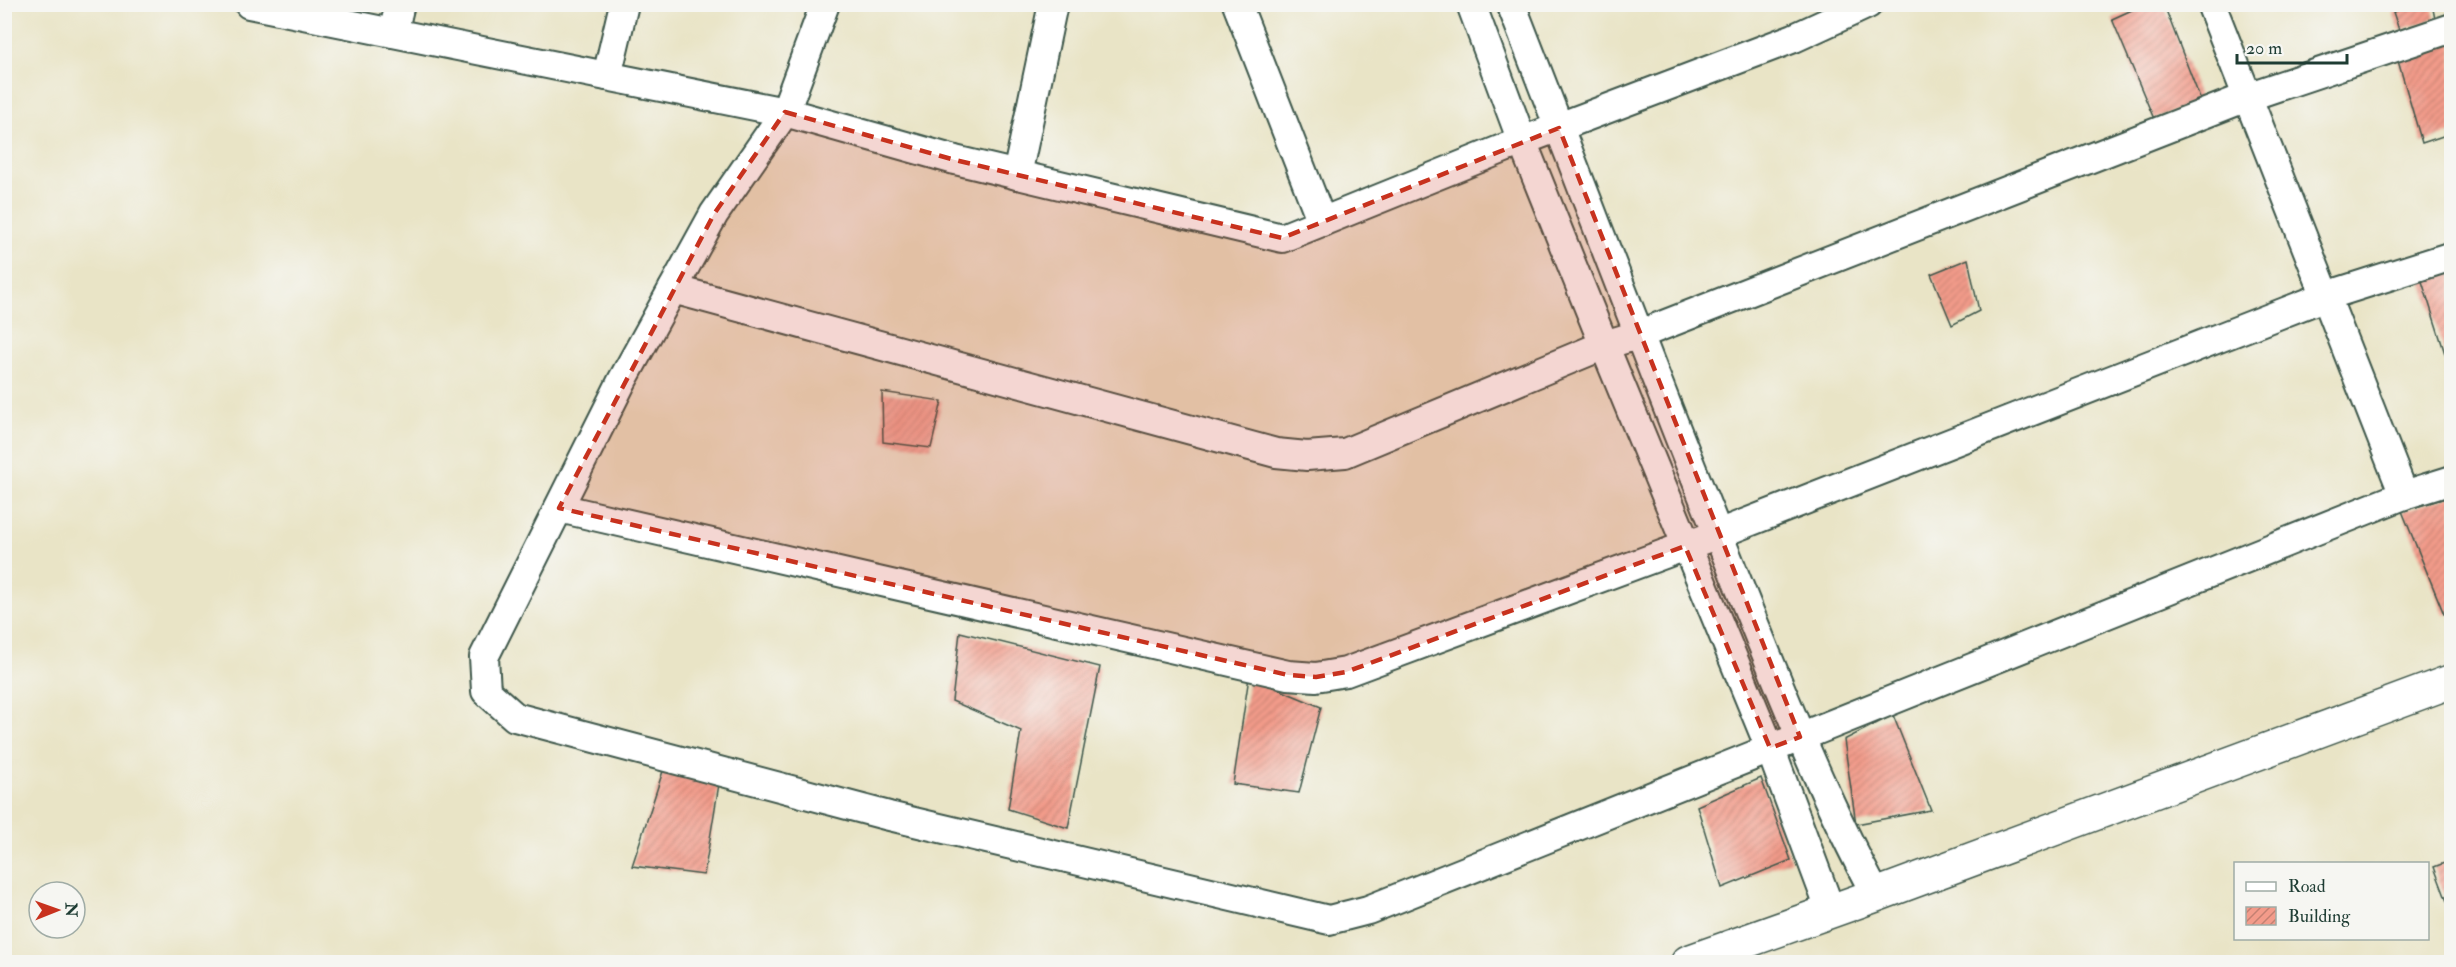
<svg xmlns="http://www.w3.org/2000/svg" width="2456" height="967" viewBox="0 0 2456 967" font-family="'IM FELL Double Pica',serif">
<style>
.building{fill:url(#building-hatch)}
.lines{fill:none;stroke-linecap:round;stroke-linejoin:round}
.minor-casing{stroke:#3d564a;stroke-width:32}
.secondary-casing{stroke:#3d564a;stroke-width:36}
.minor{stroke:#fff;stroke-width:28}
.secondary{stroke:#fff;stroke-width:33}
.marked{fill:#c8321e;fill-opacity:0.2;stroke:#c8321e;stroke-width:4.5;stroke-dasharray:12 8;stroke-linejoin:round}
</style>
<defs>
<pattern id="building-hatch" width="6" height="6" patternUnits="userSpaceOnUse" patternTransform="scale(1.5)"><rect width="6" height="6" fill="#f39b8a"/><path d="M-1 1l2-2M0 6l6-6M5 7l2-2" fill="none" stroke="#c48072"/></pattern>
</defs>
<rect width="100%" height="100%" fill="#f6f6f2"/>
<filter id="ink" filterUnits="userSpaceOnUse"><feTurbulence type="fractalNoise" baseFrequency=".0167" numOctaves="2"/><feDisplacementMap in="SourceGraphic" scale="12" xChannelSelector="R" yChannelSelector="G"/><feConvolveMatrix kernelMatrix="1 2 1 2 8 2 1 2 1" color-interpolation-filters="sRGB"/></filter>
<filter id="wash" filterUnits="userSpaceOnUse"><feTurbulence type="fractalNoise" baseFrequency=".008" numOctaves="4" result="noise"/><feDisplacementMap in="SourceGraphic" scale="24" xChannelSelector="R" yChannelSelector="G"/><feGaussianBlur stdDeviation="1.35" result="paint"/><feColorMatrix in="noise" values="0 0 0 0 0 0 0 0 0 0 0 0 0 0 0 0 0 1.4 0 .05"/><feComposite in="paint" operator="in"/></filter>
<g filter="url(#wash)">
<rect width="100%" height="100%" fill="#e9e4c6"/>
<g id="blocks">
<!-- building -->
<g class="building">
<polygon points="2415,4 2432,4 2435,19 2399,30 2393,12"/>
<polygon points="2143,5 2164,5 2201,101 2154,119 2112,19"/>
<polygon points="2452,37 2452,133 2422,143 2396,54"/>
<polygon points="1968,259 1979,311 1952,325 1931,274"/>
<polygon points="2452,266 2452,362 2448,363 2420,275"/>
<polygon points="882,392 942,401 931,448 883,442"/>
<polygon points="2452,496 2452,612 2444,614 2402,511"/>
<polygon points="960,632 1100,667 1068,828 1008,809 1021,731 952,701"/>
<polygon points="1249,677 1321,707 1299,793 1233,784"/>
<polygon points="1893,715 1931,810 1856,824 1844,740"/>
<polygon points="664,768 719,784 704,875 632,866"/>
<polygon points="1761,778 1791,860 1722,888 1697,806"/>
<polygon points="2452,860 2452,912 2451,912 2434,867"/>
</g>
</g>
</g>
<g filter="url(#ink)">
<use href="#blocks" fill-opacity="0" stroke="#3d564a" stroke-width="1.5"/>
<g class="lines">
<defs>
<g id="minor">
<polyline points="249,4 785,112 825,4"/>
<polyline points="1237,4 1322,222"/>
<polyline points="1471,4 1522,141 1604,345 1770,748 1831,912"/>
<path d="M 1511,4 C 1583,188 1652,372 1726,554 C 1773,670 1817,786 1876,895"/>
<polyline points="1868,4 1794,38 1522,141 1282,238 955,160 785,112 714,214 622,381 484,657 486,691 515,717 889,816 1329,920 1368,910 2404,495 2452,480"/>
<polyline points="2211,4 2404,495"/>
<polyline points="393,33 400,4"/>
<polyline points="607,76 624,4"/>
<polyline points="1017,175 1053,4"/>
<polyline points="673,289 1276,453 1307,456 1345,453 1604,345 1638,335 2247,97 2452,28"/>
<polyline points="559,508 1288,675 1316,677 1346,672 1718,534 2326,296 2452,256"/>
</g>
<polyline id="secondary" points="1688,962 1876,895 2452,681"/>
</defs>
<!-- minor casing -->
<use href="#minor" class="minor-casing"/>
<!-- secondary casing -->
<use href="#secondary" class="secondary-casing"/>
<!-- minor -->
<use href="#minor" class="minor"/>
<!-- secondary -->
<use href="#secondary" class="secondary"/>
</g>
</g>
<!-- marked area -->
<path class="marked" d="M 785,112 L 955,160 L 1282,238 L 1559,128 L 1800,737 L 1770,748 L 1685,546 L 1346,672 L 1316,677 L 1288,675 L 559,508 L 714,214 Z"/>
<!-- margin -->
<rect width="2456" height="967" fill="none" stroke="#f6f6f2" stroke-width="24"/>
<!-- legend -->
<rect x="2234" y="862" width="195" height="78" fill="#f6f6f2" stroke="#a0aca6" stroke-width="1.5"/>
<rect x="2246" y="882" width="30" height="9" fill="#ffffff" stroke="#a0aca6" stroke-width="1.5"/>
<text x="2288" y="892" font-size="18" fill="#1f3d34">Road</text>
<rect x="2246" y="907" width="30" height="18" fill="url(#building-hatch)" stroke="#a0aca6" stroke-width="1.5"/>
<text x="2288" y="922" font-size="18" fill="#1f3d34">Building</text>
<!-- north arrow -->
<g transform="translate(57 910) rotate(89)"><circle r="28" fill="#f6f6f2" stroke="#a0aca6" stroke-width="1.5"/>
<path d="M0-4.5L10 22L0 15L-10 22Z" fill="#c8321e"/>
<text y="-9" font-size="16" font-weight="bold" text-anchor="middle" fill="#1f3d34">N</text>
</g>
<!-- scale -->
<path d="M2237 54v9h110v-9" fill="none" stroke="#1f3d34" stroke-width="3"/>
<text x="2246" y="54" font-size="18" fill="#1f3d34" stroke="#f6f6f2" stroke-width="4.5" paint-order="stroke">20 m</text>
</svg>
